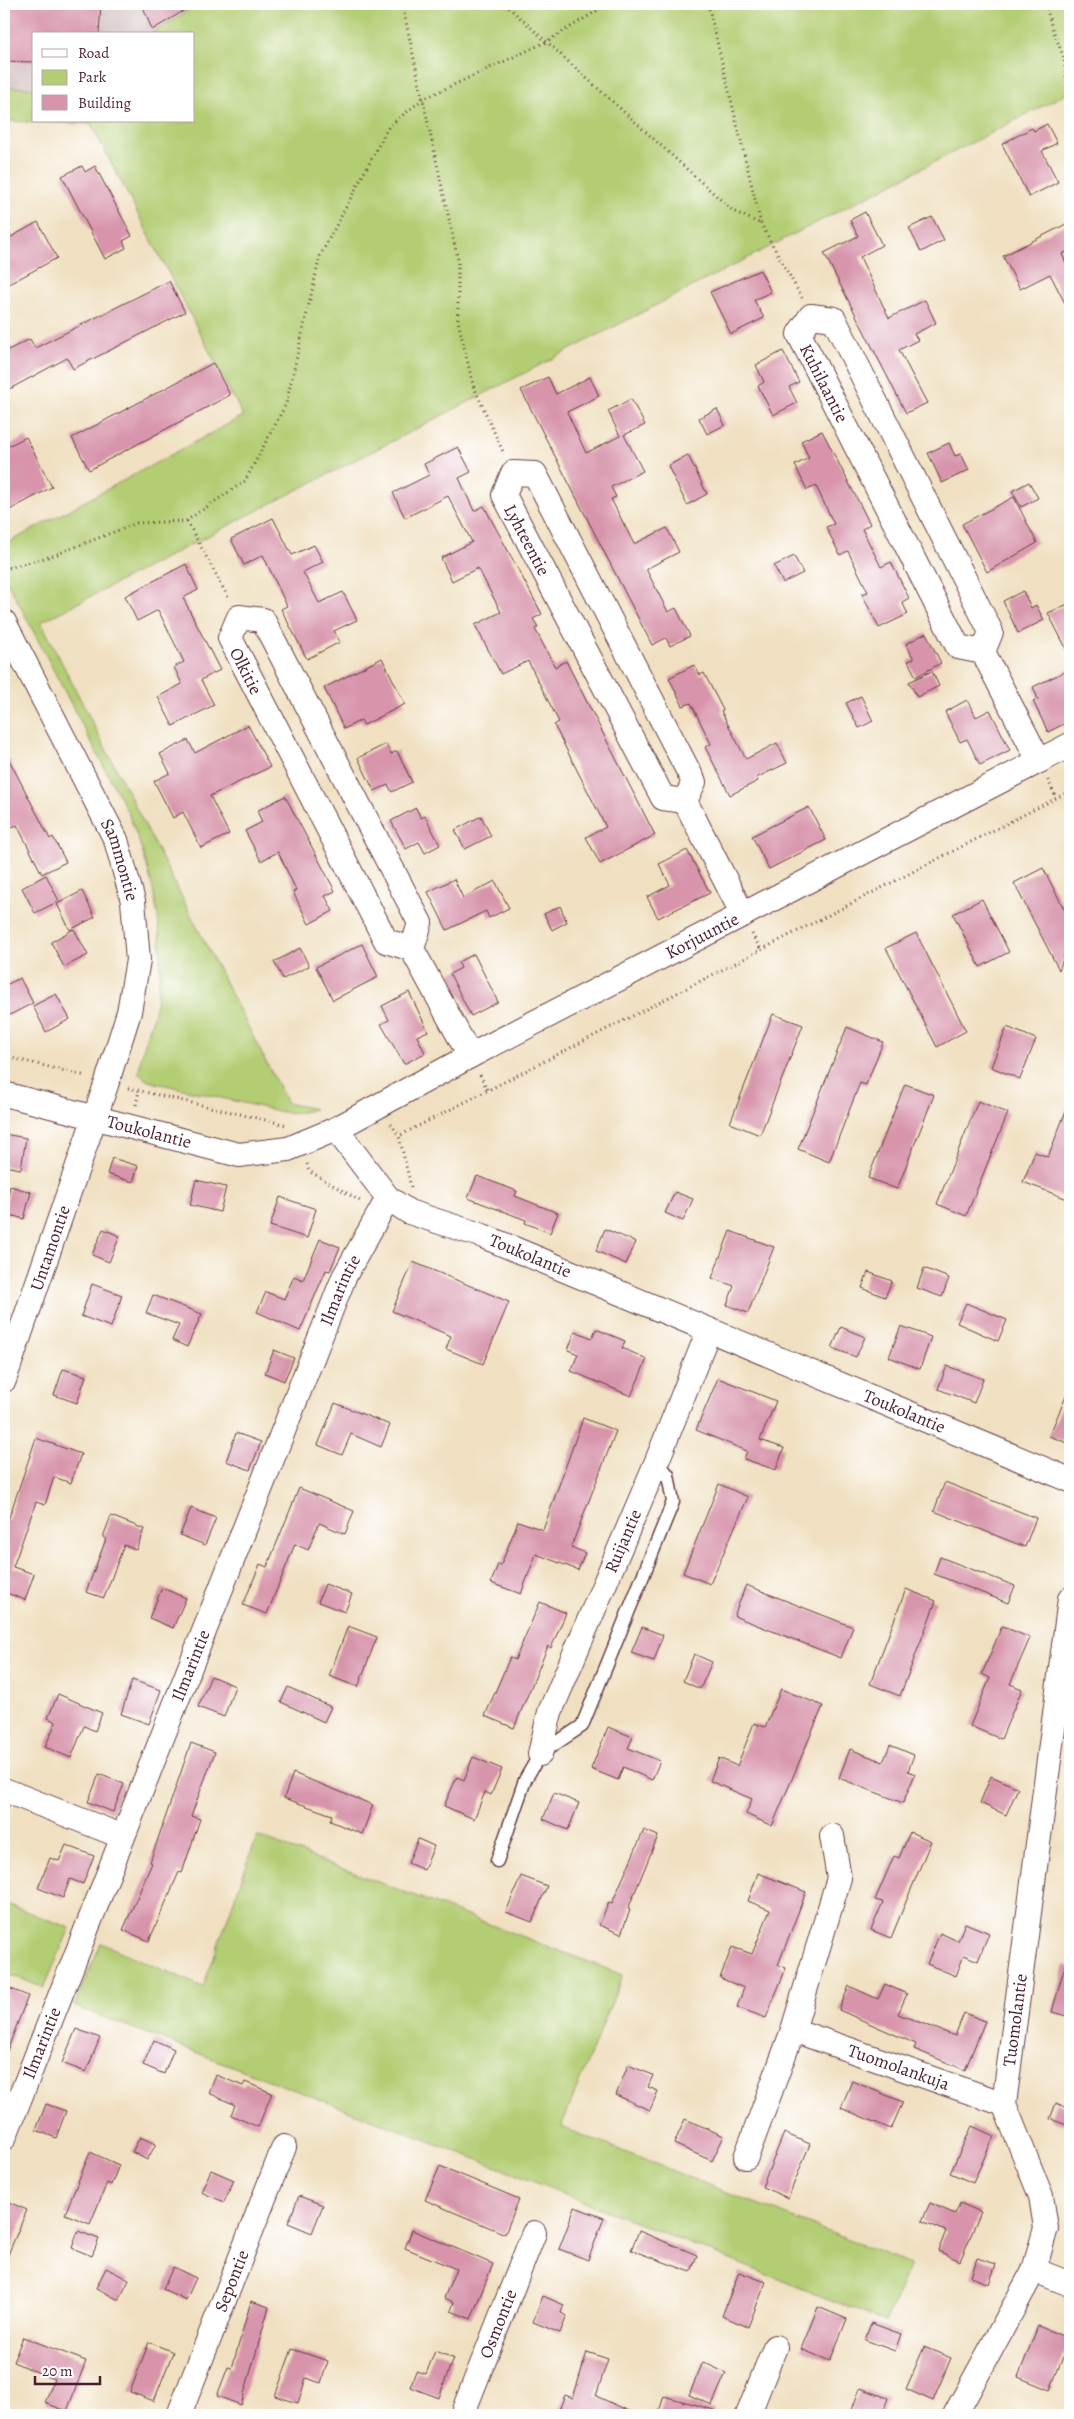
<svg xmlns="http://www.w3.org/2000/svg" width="1074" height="2419" viewBox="0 0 1074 2419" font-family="Alegreya,serif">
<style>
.industrial{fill:#d2bfbf}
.green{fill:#b3cd73;stroke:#7e764f}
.building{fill:#d794aa}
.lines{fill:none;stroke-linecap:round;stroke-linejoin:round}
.lane-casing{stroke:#633c42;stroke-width:15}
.street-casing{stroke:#633c42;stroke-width:26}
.path{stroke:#633c42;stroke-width:3;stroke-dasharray:1 4;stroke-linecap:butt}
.lane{stroke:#fff;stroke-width:12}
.street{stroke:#fff;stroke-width:24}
.labels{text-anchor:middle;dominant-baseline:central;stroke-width:4;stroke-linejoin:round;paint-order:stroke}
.street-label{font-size:18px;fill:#4a1f2b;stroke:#fff}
</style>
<rect width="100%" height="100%" fill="#fff"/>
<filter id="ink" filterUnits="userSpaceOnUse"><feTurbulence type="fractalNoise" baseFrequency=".02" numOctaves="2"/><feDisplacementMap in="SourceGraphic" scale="10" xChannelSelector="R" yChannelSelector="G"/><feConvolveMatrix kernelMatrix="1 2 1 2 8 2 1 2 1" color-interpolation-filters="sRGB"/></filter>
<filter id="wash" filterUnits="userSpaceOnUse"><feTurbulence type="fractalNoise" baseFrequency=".0096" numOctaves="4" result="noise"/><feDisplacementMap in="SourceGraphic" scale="20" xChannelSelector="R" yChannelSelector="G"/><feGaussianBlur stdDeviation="1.12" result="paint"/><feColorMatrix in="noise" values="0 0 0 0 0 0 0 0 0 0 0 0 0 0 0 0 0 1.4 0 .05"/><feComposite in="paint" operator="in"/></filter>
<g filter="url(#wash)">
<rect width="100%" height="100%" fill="#f0e0c1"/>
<!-- industrial -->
<polygon class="industrial" points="4,4 199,4 151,34 34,34 34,88 4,87"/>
<!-- green -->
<g class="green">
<path d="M 199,4 L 1070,4 L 1070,92 L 41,622 L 287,1103 L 315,1109 L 298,1113 L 282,1112 L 148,1081 L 139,1074 C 140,1050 152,1027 156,1003 C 168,935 154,876 128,813 L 4,575 L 4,545 L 243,416 L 91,124 L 4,121 L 4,87 L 34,88 L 34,121 L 194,121 L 194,34 L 151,34 Z"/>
<polygon points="257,1836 623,1975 561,2127 910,2264 886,2322 487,2163 74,2006 101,1943 203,1987"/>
<polygon points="4,1903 70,1928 44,1988 4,1972"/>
</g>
<g id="blocks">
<!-- building -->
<g class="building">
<polygon points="4,4 101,4 99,34 34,34 34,62 4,61"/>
<polygon points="142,4 195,4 152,30"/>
<polygon points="1047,124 1057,143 1042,151 1058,182 1029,197 1002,144 1032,128 1034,131"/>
<polygon points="82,166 85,172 95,166 132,236 123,241 126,248 105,259 62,176"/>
<polygon points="865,212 882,245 860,257 889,318 925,300 936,323 914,334 918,340 899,350 927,403 906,413 824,253 858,236 850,220"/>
<polygon points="932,217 944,240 921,252 909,228"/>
<polygon points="38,222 57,258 9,284 4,275 4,241"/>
<polygon points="1070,222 1070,250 1062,254 1070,272 1070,313 1050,274 1020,289 1003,256"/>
<polygon points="760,270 771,292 754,300 764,318 731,334 710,292"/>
<polygon points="169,281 185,312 73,369 67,358 4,392 4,352 30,339 35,348"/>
<polygon points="783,351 799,382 789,387 797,403 773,415 758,386 764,382 756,365"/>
<polygon points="213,363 230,395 89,470 72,438"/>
<polygon points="548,377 556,394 590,377 599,396 567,412 586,453 620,436 608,411 631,399 645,425 624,435 643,471 611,487 616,497 611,499 634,544 667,528 679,552 646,569 668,612 676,608 690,636 670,646 666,638 652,645 521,390"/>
<polygon points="717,409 725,425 707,434 699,418"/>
<polygon points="822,431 870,524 862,529 881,567 891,562 909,598 902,602 908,614 879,628 862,594 868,592 848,551 840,555 826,527 834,524 816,486 807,490 795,465 809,458 801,441"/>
<polygon points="26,437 52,487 4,513 4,448"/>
<polygon points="949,443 955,456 961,454 969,470 942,483 928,453"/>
<polygon points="458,447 471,472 459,478 474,511 484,506 542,614 533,619 538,627 535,629 555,667 566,661 655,835 600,864 586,837 606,827 554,725 559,722 528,661 501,674 475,625 501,612 478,568 452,581 441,558 472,542 448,496 405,518 393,493 429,475 424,464"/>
<polygon points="688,455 707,494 687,505 668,466"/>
<polygon points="1029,482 1038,498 1021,507 1012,491"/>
<polygon points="1014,497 1037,543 987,572 962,524"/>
<polygon points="273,518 292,555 314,545 323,562 303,572 319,603 343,592 357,620 334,631 340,642 307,659 281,609 287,606 263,555 244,565 231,539"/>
<polygon points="794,556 803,573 783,583 774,566"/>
<polygon points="186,564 198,590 183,598 220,670 201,680 214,705 173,726 158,697 182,684 174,667 184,662 158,610 137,621 125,596"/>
<polygon points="1023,591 1031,608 1036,605 1044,620 1018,633 1003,601"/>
<polygon points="1070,603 1070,656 1048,613"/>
<polygon points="926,633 941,663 916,677 908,661 914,659 906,644"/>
<polygon points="382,658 405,704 364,725 361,720 344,729 324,688"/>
<polygon points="694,665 700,675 704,673 723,710 721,711 746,759 777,743 787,763 756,778 758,781 730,795 705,747 711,744 691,703 683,706 669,678"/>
<polygon points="1070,669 1070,721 1048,732 1033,701 1038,699 1033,687"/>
<polygon points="932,671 939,686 917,697 909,682"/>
<polygon points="861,696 873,721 859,728 846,703"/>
<polygon points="967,700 976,717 990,710 1010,750 980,765 967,739 960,742 945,712"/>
<polygon points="248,725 270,767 210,796 229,834 201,848 183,812 173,818 154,781 170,773 160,754 188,740 195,753"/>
<polygon points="386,744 391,754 397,751 412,782 392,792 388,785 374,791 358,758"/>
<polygon points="4,750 50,839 53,837 66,862 42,874 17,825 4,831"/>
<polygon points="285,796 335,891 325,896 333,911 309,924 293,892 296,890 278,852 261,861 245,831 262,822 257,811"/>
<polygon points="809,807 826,840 769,869 752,836"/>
<polygon points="416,808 421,818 425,816 440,845 425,853 419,842 406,849 391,821"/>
<polygon points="481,816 491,836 465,849 455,830"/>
<polygon points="687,850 710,893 658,918 647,897 670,885 659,864"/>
<polygon points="1043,868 1070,920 1070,949 1066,951 1059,970 1014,883"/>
<polygon points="46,875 59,901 35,913 22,888"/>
<polygon points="454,879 463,898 495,881 509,908 489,918 486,911 447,930 428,892"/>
<polygon points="82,891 95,917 70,930 57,904"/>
<polygon points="982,899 1009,952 980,967 953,914"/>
<polygon points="560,906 567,922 552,930 544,914"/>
<polygon points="74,929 88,955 64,967 51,942"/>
<polygon points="916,933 966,1031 937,1047 886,948"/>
<polygon points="362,944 378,977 333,1000 316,967"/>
<polygon points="300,948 309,966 283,979 274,962"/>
<polygon points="474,954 498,1002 471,1016 450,974 461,968 458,962"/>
<polygon points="20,978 33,1003 4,1018 4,986"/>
<polygon points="409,992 428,1031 417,1036 425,1053 404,1064 381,1024 389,1020 382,1006"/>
<polygon points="56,994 70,1019 46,1032 33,1006"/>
<polygon points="773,1014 803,1025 760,1135 730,1123"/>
<polygon points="847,1027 883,1042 866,1085 860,1083 829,1162 798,1149"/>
<polygon points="1007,1027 1036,1039 1020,1079 991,1067"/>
<polygon points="905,1084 934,1095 897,1189 868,1178"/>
<polygon points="978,1101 1008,1113 966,1216 937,1204"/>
<polygon points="1069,1103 1070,1103 1070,1200 1023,1182 1035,1152 1048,1157"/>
<polygon points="4,1134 26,1138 21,1169 4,1166"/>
<polygon points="112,1158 138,1166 133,1182 107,1174"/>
<polygon points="477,1176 517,1191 515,1196 558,1213 550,1233 525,1223 526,1220 468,1198"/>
<polygon points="196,1180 226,1187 220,1212 190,1205"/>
<polygon points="10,1186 31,1192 24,1219 4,1213"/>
<polygon points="675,1192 693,1199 683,1221 665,1213"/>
<polygon points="280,1197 316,1209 307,1238 270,1226"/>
<polygon points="103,1229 120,1236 109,1262 92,1255"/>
<polygon points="605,1229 636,1242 626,1264 596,1251"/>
<polygon points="730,1231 774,1247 748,1313 727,1305 734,1286 712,1278"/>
<polygon points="320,1239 340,1247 330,1271 326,1270 300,1331 257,1312 266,1292 284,1299 294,1276 303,1280"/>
<polygon points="413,1262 509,1302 483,1364 446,1349 451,1336 392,1311"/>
<polygon points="924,1268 949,1278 942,1297 917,1288"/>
<polygon points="868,1272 892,1281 885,1297 862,1288"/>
<polygon points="92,1284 122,1295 111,1327 81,1316"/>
<polygon points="153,1295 202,1314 187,1347 172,1340 179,1325 146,1313"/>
<polygon points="966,1303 1007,1320 998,1341 957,1323"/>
<polygon points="901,1326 931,1337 920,1369 889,1357"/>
<polygon points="841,1327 865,1337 856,1357 832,1348"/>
<polygon points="596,1329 625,1341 622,1348 647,1359 631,1396 571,1371 578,1354 568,1350 575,1331 592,1338"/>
<polygon points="274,1350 294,1358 284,1381 265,1373"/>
<polygon points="947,1366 983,1379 974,1403 938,1389"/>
<polygon points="63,1369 86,1376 77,1403 54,1395"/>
<polygon points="718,1378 776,1401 760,1440 784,1448 776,1470 744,1459 747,1451 696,1430"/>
<polygon points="1070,1387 1070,1444 1049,1436"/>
<polygon points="335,1403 390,1425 381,1447 351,1434 342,1455 318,1445"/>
<polygon points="583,1418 616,1431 571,1547 585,1553 578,1570 536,1554 521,1594 491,1583 498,1564 501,1565 518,1521 543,1530"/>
<polygon points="236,1433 261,1442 250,1470 226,1461"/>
<polygon points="36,1438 81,1454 71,1483 54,1477 45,1505 36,1502 13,1567 34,1574 25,1600 4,1592 4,1532"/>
<polygon points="945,1482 1036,1518 1025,1547 934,1511"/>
<polygon points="719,1484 748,1497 710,1584 683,1573"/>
<polygon points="299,1488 354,1511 345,1534 319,1523 308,1550 295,1544 267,1614 243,1605 260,1564 267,1567"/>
<polygon points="191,1508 216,1518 205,1545 180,1535"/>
<polygon points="111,1516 144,1529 136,1550 124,1545 104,1598 86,1592 106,1539 103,1537"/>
<polygon points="940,1557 1015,1586 1008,1603 934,1574"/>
<polygon points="325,1584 352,1594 345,1612 318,1602"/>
<polygon points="746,1585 853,1627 841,1658 734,1616"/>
<polygon points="162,1588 186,1598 173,1628 149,1618"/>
<polygon points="906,1589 936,1601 900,1696 870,1684"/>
<polygon points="540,1602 566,1613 551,1648 548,1646 514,1728 485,1716 510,1657 515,1660"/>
<polygon points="348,1626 377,1637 358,1687 329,1676"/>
<polygon points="1002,1626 1030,1638 1010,1684 1022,1689 1001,1739 970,1726 990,1678 982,1674"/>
<polygon points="642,1627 663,1635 654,1661 631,1653"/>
<polygon points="694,1654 712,1662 700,1689 683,1681"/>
<polygon points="211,1676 235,1686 224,1717 198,1707"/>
<polygon points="132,1680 161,1690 149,1724 121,1714"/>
<polygon points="288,1687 331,1707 324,1722 281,1702"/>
<polygon points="781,1689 823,1706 772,1826 746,1814 752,1799 710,1781 719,1758 737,1766 754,1723 765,1727"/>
<polygon points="58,1694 102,1713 95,1731 84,1726 71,1758 45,1747 56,1722 48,1718"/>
<polygon points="608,1727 633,1737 628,1748 660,1761 652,1780 623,1767 618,1780 591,1769"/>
<polygon points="191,1743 215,1752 191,1816 200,1819 182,1873 179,1872 149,1941 123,1930 152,1863 150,1862"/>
<polygon points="890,1745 914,1755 908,1771 915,1774 903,1803 839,1778 850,1749 883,1762"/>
<polygon points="473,1757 502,1769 491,1795 485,1792 474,1819 444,1806 457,1777 464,1780"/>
<polygon points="293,1773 373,1805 362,1834 330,1821 332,1815 284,1798"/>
<polygon points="99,1774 124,1784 113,1812 88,1802"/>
<polygon points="991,1776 1018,1788 1006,1815 980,1803"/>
<polygon points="554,1793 579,1803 568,1830 543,1819"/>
<polygon points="644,1830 658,1836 628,1909 630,1910 621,1934 599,1925 609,1902 612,1903"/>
<polygon points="910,1832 931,1841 891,1938 871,1930 883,1902 875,1900 894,1856 899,1858"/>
<polygon points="418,1839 434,1846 424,1870 408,1863"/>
<polygon points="66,1845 94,1856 83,1884 70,1879 63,1898 38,1888 50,1858 59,1861"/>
<polygon points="758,1873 806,1892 778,1965 786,1968 766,2018 737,2007 744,1988 720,1978 732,1947 752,1954 770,1910 748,1901"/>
<polygon points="521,1876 547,1886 532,1922 506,1912"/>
<polygon points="965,1923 989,1933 978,1961 964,1955 956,1976 927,1964 940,1933 958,1941"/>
<polygon points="1065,1965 1070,1966 1070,2017 1052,2012"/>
<polygon points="885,1984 907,1994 898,2014 955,2036 964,2013 985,2021 965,2070 914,2049 916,2044 839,2010 849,1986 878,1999"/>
<polygon points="4,1986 28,1996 5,2056 4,2055"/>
<polygon points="76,2029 100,2038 86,2072 62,2063"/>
<polygon points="154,2040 174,2049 164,2074 143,2065"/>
<polygon points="628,2065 653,2075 648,2087 658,2091 650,2110 616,2095"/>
<polygon points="216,2075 243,2086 245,2082 272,2093 258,2127 231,2115 235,2105 209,2093"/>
<polygon points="852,2081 903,2102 891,2129 841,2108"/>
<polygon points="1056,2103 1070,2109 1070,2126 1050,2119"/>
<polygon points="46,2104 66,2111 56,2138 36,2130"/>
<polygon points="685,2119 724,2136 712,2161 674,2144"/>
<polygon points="972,2126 994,2136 973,2183 950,2173"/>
<polygon points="784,2133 810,2144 788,2198 762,2187"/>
<polygon points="140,2137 156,2144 147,2160 132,2152"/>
<polygon points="90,2152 119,2165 111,2185 107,2183 90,2224 65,2214"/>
<polygon points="440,2166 519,2199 505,2234 425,2200"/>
<polygon points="211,2170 234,2180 224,2202 201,2192"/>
<polygon points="299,2196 323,2205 312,2233 288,2223"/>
<polygon points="4,2200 27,2210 4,2264"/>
<polygon points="930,2203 955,2214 960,2203 981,2212 960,2261 938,2251 946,2231 922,2221"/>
<polygon points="575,2207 604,2218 588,2260 559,2249"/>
<polygon points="412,2230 493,2264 471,2319 451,2311 454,2302 444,2298 456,2269 405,2248"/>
<polygon points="78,2231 99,2239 92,2256 72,2248"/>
<polygon points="639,2231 697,2255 691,2272 631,2250"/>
<polygon points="977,2258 996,2264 989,2284 971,2277"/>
<polygon points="173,2267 196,2278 186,2300 163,2289"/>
<polygon points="106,2268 129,2280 119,2300 96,2288"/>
<polygon points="739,2272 766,2282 748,2327 722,2316"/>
<polygon points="543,2296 564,2305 561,2313 567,2316 560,2333 533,2322"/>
<polygon points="251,2301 269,2307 241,2405 217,2396 228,2367 232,2368"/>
<polygon points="818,2307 847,2319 830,2361 801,2349"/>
<polygon points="871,2323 901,2334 895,2351 865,2340"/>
<polygon points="1038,2326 1070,2339 1050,2390 1018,2377"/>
<polygon points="23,2337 86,2361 67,2411 45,2403 54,2379 13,2362"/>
<polygon points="149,2342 173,2352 154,2401 130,2392"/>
<polygon points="924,2347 951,2358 933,2401 906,2389"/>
<polygon points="292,2349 328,2361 321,2383 306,2378 298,2403 275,2396"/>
<polygon points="435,2351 453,2358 439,2398 410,2387 416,2371 426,2374"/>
<polygon points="587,2352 608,2359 596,2396 638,2415 557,2415 565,2395 573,2398"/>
<polygon points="703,2362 726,2373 712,2405 689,2395"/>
<polygon points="860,2388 888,2398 882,2415 850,2415"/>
<polygon points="664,2396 714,2410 713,2415 658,2415"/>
</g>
</g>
</g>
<g filter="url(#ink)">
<use href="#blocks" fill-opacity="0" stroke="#633c42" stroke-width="1"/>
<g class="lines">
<defs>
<polyline id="lane" points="497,1861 525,1780 540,1754 582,1726 673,1502 668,1475 657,1461"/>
<g id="street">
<path id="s1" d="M 4,622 L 116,840 L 133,901 L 138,960 L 129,1012 L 107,1082 L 4,1380"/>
<polyline points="983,652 958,647 799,334 811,316 834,319 991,632 983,652 1039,761"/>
<polyline points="685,801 663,798 504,495 513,473 535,474 694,782 685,801 743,915"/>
<polyline points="412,949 386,941 230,638 239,617 263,620 420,923 412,949 470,1056"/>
<path id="s2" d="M 4,1094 L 239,1155 L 288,1149 L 336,1129 L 388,1198 L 409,1212 L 483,1236 L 1070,1480"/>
<path id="s3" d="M 336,1129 L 470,1056 L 1070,745"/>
<path id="s4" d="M 540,1754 L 550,1712 L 657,1461 L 709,1330"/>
<polyline points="4,1790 121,1836"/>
<path id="s5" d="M 793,2030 L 1004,2104"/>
<path id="s6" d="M 4,2138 L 344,1277 L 388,1198"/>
<polyline points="746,2157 793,2030 839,1878 832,1836"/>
<polyline points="1034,2270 1070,2284"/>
<path id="s7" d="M 179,2415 L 284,2147"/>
<path id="s8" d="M 462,2415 L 534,2233"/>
<polyline points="748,2415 775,2347"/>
<path id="s9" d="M 955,2415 L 1034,2270 L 1046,2228 L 1041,2196 L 1004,2104 L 1070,1599"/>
</g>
</defs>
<!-- lane casing -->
<use href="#lane" class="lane-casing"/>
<!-- street casing -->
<use href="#street" class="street-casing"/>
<!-- path -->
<g class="path">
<polyline points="402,4 458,260 458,321 473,385 504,454"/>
<polyline points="505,4 733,211 761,224"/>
<polyline points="708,4 761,224 802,298"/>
<polyline points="1046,4 1051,25 1064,58 1070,108"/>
<polyline points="187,521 229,599"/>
<polyline points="4,569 52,556 137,523 186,521 245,481 286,404 320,256 389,126 423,99 546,42 608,4"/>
<polyline points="4,592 8,600"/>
<polyline points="1048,780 1056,798"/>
<polyline points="752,934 761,950"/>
<polyline points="4,1056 86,1076"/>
<polyline points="480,1075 488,1091"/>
<polyline points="128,1088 287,1125"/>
<polyline points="136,1105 139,1091"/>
<polyline points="391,1124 399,1136"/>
<polyline points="307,1164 309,1171 360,1201"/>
<polyline points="411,1187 399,1136 1070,791"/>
</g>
<!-- lane -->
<use href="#lane" class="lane"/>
<!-- street -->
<use href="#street" class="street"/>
</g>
</g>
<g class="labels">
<!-- street labels -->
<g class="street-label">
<text transform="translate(824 383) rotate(63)">Kuhilaantie</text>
<text transform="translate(527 540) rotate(62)">Lyhteentie</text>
<text transform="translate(246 671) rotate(63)">Olkitie</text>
<text stroke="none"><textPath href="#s1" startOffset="265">Sammontie</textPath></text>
<text stroke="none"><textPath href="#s3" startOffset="414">Korjuuntie</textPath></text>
<text stroke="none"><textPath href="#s2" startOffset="150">Toukolantie</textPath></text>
<text transform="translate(50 1248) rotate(-71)">Untamontie</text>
<text stroke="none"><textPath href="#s2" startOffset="585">Toukolantie</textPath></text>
<text stroke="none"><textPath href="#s6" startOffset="912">Ilmarintie</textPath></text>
<text stroke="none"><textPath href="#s2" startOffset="990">Toukolantie</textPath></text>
<text stroke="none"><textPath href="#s4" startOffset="229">Ruijantie</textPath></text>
<text stroke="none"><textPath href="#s6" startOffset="508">Ilmarintie</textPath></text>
<text stroke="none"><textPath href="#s9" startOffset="425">Tuomolantie</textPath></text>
<text stroke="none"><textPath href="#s6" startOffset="102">Ilmarintie</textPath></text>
<text stroke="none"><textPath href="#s5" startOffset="112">Tuomolankuja</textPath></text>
<text stroke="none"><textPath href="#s7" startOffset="144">Sepontie</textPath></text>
<text stroke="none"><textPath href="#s8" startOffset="98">Osmontie</textPath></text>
</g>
</g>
<!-- margin -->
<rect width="1074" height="2419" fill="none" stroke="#fff" stroke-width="20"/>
<!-- legend -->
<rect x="32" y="32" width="162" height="90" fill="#ffffff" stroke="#b7a5aa"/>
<rect x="42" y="49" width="25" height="8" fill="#ffffff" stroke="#b7a5aa"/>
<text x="78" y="58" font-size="15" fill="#4a1f2b">Road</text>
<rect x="42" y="70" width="25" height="15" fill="#b3cd73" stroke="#b7a5aa"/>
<text x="78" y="82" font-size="15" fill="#4a1f2b">Park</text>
<rect x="42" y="95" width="25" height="15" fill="#d794aa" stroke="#b7a5aa"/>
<text x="78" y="108" font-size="15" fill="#4a1f2b">Building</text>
<!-- scale -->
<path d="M35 2376v8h65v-8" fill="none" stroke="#4a1f2b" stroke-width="2.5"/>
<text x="42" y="2376" font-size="15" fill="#4a1f2b" stroke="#ffffff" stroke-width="4" paint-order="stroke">20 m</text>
</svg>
